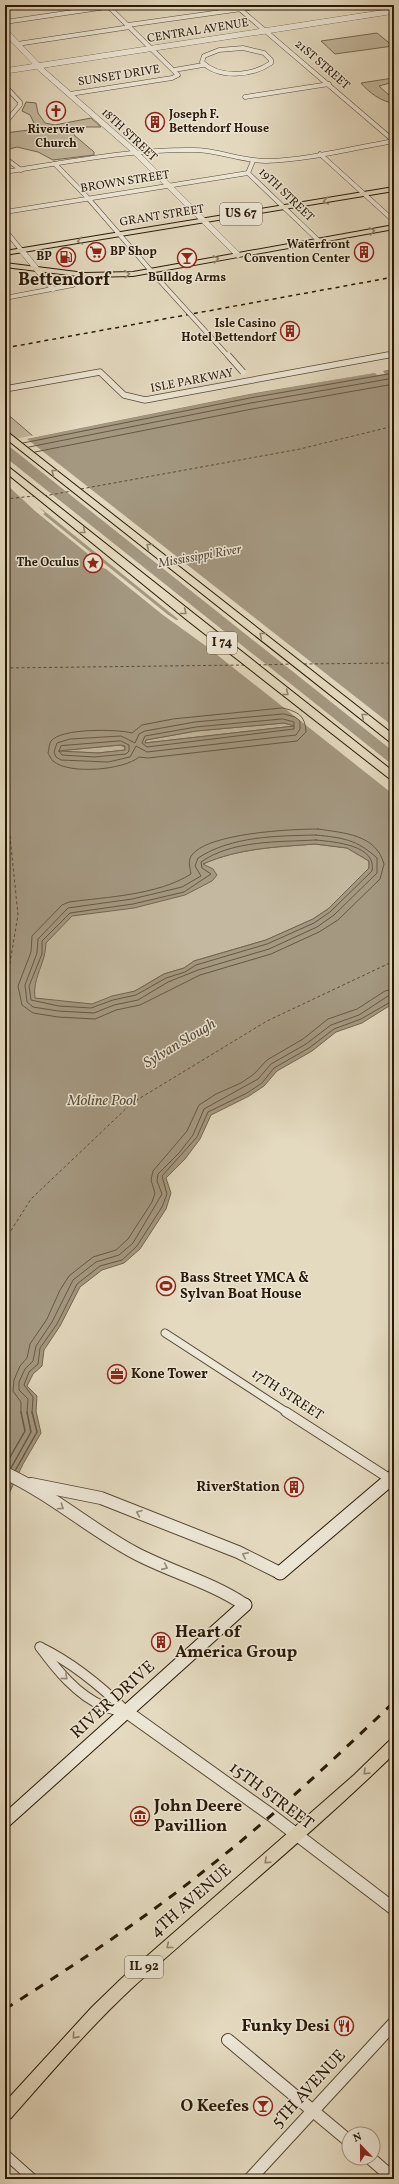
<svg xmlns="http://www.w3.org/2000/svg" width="399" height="2184" viewBox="0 0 399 2184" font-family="Vollkorn,serif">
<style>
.green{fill:#c4b9a0;stroke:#766953}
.water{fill:#a49881;stroke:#736550;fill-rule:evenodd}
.pier{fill:#e4dac0;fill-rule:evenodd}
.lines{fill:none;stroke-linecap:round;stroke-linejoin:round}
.shore-far1{stroke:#665844;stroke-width:1}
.shore{stroke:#665844;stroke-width:1.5}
.ferry{stroke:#5a4c37;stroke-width:1;stroke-dasharray:3 2.5;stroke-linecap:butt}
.minor-far3-casing{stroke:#584934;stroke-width:5}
.minor-far2-casing{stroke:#584934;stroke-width:7}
.minor-far1-casing{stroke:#584934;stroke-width:9}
.minor-casing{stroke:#584934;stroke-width:11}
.tertiary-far1-casing{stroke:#584934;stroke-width:6}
.tertiary-casing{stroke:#584934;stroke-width:14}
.secondary-casing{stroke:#291906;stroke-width:15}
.primary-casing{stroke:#291906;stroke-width:2}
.motorway-casing{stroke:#291906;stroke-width:2}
.minor-far3{stroke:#ede7d6;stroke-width:4}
.minor-far2{stroke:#ede7d6;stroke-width:5.5}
.minor-far1{stroke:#ede7d6;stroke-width:7}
.minor{stroke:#ede7d6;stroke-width:9}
.tertiary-far1{stroke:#ede7d6;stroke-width:5.5}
.tertiary{stroke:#ede7d6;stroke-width:12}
.secondary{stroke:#ede7d6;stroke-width:13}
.primary{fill:#e4dac0;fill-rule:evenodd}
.motorway{fill:#e4dac0;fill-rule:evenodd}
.rail-far1{stroke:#291906;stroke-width:1.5;stroke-dasharray:4 4;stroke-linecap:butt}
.rail{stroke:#291906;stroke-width:3;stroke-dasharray:9 9;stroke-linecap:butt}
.minor-bridge-far1-casing{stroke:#584934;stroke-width:5;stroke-linecap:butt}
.minor-bridge-casing{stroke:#584934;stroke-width:7;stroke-linecap:butt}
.minor-bridge-far1{stroke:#ede7d6;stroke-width:4}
.minor-bridge{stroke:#ede7d6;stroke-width:5.5}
.oneway{stroke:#90836c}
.oneway2{stroke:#958a78}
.labels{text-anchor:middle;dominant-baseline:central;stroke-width:3;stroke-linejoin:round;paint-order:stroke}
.far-street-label{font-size:12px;fill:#291906;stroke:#ede7d6}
.far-poi-label{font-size:12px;font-weight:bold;fill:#291906;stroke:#ede7d6;text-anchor:end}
.shield{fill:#ede7d6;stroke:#645744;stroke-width:1}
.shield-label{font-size:13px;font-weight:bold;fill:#291906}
.far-water-label{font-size:13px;font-style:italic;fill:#5a4c37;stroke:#ede7d6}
.poi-label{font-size:14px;font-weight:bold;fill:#291906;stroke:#ede7d6;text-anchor:start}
.street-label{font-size:14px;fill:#291906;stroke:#ede7d6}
.water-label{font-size:15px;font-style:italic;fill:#5a4c37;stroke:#ede7d6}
.near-poi-label{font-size:17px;font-weight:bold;fill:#291906;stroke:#ede7d6;text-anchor:start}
.near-street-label{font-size:17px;fill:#291906;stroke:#ede7d6}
.far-town-label{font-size:18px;font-weight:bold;fill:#291906;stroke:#ede7d6}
</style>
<rect width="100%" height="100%" fill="#e4dac0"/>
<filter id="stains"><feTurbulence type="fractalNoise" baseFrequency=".005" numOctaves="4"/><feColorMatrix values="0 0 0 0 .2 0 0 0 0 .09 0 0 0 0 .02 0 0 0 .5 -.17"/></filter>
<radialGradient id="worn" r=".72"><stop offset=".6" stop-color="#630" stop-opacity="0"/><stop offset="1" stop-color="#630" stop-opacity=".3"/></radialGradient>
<!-- green -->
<g class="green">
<polygon points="377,33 393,46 335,54 321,41"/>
<path d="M 393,78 L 394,82 L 379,86 L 390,96 L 394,97 L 394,103 C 383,103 367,91 361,83 Z"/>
<polygon points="26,102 36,103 38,113 45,123 55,125 91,118 101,127 83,127 73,131 74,135 94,152 94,155 53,160 38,152 17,147 9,149 7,156 5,154 5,133 29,130 34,123 30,115 22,111"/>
<polygon points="5,412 34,437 5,443"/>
<polygon points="284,723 295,726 145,743 146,740 196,731"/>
<polygon points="120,745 125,747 125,750 98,753 56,751"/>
<path d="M 315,844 L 347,848 L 369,861 L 369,868 L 328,909 L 313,919 L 266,940 L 194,961 L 184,968 L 164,974 L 135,991 L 99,1006 L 28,1003 L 41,916 L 203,864 C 239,848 276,847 315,844 Z"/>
</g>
<!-- water -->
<path class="water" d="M 394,369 L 394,1003 L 362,1023 L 336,1032 L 312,1051 L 277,1071 L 264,1086 L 249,1096 L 211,1115 L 200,1139 L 185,1159 L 166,1178 L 171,1193 L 166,1209 L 140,1249 L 124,1263 L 102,1270 L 80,1287 L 60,1326 L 44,1350 L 42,1366 L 33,1374 L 27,1386 L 37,1396 L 36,1411 L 41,1433 L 23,1464 L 5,1502 L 5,443 L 249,394 ZM 284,723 L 294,726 L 145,743 L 146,740 L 196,731 ZM 120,745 L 125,746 L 125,750 L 98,753 L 58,751 ZM 315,844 L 347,848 L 369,861 L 369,868 L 328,909 L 313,919 L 266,940 L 194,961 L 184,968 L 164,974 L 135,991 L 112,996 L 92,1004 L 35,998 C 32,978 46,963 46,943 L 72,916 L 134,908 L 185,895 L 212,881 L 217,875 L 213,869 L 203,864 C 239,848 277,847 315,844 Z"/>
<!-- pier -->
<g class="pier">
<polygon points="394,367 394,369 383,371 385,374 377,375 375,373 250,394 27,439 394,727 394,752 5,443 5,441 249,392"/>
<path d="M 5,457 L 394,766 L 394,795 L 206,646 L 163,615 L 106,569 L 92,564 L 88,559 L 88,554 L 35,511 L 5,483 ZM 38,506 L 178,619 L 178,620 L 176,620 L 167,614 L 43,514 L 45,513 Z"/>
</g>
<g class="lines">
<!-- shore-far1 -->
<g class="shore-far1">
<polyline points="23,443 250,398 394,373"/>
<polyline points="29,447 251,403 394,378"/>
<polyline points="35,452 252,409 394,384"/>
<path d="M 283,708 C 298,712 305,715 306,732 L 297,741 L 148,758 L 139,757 C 124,770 69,775 53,761 C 51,759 49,755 48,753 C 49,750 49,744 51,741 C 61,728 117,729 132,733 L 142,725 L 173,719 Z"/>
<polygon points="284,714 295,717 300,721 300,729 296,735 147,752 136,746 130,757 108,762 61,760 56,757 54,752 57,743 70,739 121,736 135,743 139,734 145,731 195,722"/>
<polygon points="283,719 294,722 294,729 147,747 142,743 145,736 196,727"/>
<polygon points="121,741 129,745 129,751 126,754 94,757 62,755 59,751 61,746"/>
<path d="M 318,829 C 343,833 376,834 384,864 L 380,879 L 338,920 L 319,932 L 271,954 L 200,975 L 140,1005 L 116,1010 L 95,1019 L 58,1017 L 33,1013 L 22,1005 L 18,986 L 31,952 L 32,936 L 62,905 L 69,902 C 107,897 158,895 191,874 C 190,868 188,862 191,856 C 206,833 292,829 318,829 Z"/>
<path d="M 316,835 C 343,838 356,839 377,858 L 377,873 L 334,915 L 317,927 L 269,949 L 198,970 L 168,982 L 138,1000 L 114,1005 L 94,1013 L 58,1011 L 33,1007 L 27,1002 L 25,985 L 37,953 L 38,939 L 68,908 L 132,899 L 182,887 L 201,876 L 195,866 L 198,858 C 232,836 276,836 316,835 Z"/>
<path d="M 316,840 C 335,842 377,845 372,871 L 330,912 L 314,923 L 267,944 L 196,965 L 185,972 L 166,978 L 136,995 L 113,1000 L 91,1008 L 59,1006 L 31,1000 L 29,986 L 42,954 L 42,941 L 70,913 L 133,904 L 184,892 L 211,874 L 202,868 L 201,862 C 232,840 279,842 316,840 Z"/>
<polyline points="21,1413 21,1402 13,1391 14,1380 20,1366 27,1358 30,1344 47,1319 60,1290 69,1276 93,1257 116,1250 128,1239 152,1202 155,1193 151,1180 153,1171 187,1131 199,1105 216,1094 241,1083 254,1074 267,1060 303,1039 328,1019 357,1009 385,991 394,989"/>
<polyline points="27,1413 28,1399 19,1390 19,1382 25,1369 33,1361 36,1346 52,1322 73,1280 96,1262 119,1255 133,1243 162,1194 157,1181 158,1174 179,1153 193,1135 204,1109 258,1079 271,1064 306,1044 331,1025 359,1015 388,996 394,995"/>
<polyline points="32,1413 33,1397 24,1385 29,1372 38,1364 40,1348 57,1324 77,1284 100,1266 122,1260 137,1246 162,1207 167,1194 162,1176 197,1137 208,1112 247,1093 262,1083 274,1068 309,1048 334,1029 361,1019 394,1000"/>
</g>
<!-- shore -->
<g class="shore">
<polyline points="5,1466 25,1431 21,1412"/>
<polyline points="11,1468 31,1432 27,1412"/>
<polyline points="15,1471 37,1432 32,1412"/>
</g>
<!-- ferry -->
<g class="ferry">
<polyline points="81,489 300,449 394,426"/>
<polyline points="44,496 72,491"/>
<polyline points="5,499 34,496"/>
<polyline points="304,664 394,663"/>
<polyline points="258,665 292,664"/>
<polyline points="5,668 244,665"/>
<polyline points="5,833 10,836 18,915 5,992"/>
<polyline points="5,1240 31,1199 132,1103 267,1021 394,961"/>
</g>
<defs>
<g id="minor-far3">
<polyline points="235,5 394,141"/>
<polyline points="5,22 120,5"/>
<polyline points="128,25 270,5"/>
<polyline points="17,44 130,27"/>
<path d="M 243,48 L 264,53 L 271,60 L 271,63 C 252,76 219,79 202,62 L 204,56 L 219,50 Z"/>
<polyline points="174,70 203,65"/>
<polyline points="5,86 20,102 20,105 5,123"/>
<polyline points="70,94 172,78 178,75 107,5"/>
<polyline points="245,97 329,84"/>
<polyline points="320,154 394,221"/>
<polyline points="5,158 21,170"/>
<polyline points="253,161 248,173 319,241"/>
<polyline points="55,164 87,197 159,280"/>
<path d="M 5,172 C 67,162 131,149 194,150 C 218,150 241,161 266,161 C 309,160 352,148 394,141"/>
<polyline points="5,212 248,173"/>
<polyline points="5,230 22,251"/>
<polyline points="5,298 73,285"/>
<polyline points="383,356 394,354"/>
</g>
<polyline id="minor-far2" points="5,389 100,372 124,395 145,400 388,355"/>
<polyline id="minor-far1" points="165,1333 288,1413"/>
<g id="minor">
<polyline points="286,1412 390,1479"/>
<path d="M 40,1647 C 56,1669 77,1695 103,1706 C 110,1710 119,1710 127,1712"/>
<path d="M 40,1647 C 73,1663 101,1686 127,1712"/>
<polyline points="5,2154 33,2179"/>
</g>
<g id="tertiary-far1">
<polyline points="5,31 43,71 132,149 238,255"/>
<polyline points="5,71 394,11"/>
<polyline points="22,251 53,289"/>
</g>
<g id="tertiary">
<path d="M 5,1473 C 51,1494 90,1529 135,1553 C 171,1572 211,1582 245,1605"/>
<polyline points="31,1484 101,1498 238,1552 280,1573"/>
<polyline points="127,1712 271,1815 394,1909"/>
<polyline points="228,2040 349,2141"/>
<polyline points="370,2158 394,2179"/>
<polyline points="250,2179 394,2023"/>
</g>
<g id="secondary">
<polyline points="280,1573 394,1476"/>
<polyline points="5,1821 245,1605"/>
</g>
<g id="primary">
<polygon points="394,187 394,191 5,255 5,251"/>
<polygon points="394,225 394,229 133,276 85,277 5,267 5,263 85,273 133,272"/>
<path d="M 394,1739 L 394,1754 C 310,1836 219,1909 132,1988 C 89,2028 50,2074 11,2118 L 5,2121 L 5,2102 L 92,2007 L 122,1978 L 354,1775 L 389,1741 Z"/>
</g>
<g id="motorway">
<polygon points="5,430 394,735 394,743 390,742 5,438"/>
<polygon points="5,464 394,772 394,780 390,779 187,620 5,472"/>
</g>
</defs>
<!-- minor-far3 casing -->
<use href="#minor-far3" class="minor-far3-casing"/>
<!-- minor-far2 casing -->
<use href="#minor-far2" class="minor-far2-casing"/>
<!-- minor-far1 casing -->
<use href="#minor-far1" class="minor-far1-casing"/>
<!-- minor casing -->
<use href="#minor" class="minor-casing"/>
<!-- tertiary-far1 casing -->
<use href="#tertiary-far1" class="tertiary-far1-casing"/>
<!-- tertiary casing -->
<use href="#tertiary" class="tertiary-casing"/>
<!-- secondary casing -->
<use href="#secondary" class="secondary-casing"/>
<!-- primary casing -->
<use href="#primary" class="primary-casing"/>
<!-- motorway casing -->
<use href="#motorway" class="motorway-casing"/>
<!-- minor-far3 -->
<use href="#minor-far3" class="minor-far3"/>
<!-- minor-far2 -->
<use href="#minor-far2" class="minor-far2"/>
<!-- minor-far1 -->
<use href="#minor-far1" class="minor-far1"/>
<!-- minor -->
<use href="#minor" class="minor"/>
<!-- tertiary-far1 -->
<use href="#tertiary-far1" class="tertiary-far1"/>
<!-- tertiary -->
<use href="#tertiary" class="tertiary"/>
<!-- secondary -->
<use href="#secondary" class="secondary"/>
<!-- primary -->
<use href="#primary" class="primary"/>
<!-- motorway -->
<use href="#motorway" class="motorway"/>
<!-- rail-far1 -->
<polyline class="rail-far1" points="5,348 394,277"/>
<!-- rail -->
<path class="rail" d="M 5,2009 C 75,1965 144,1919 209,1867 C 274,1816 334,1759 394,1702"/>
<defs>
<polyline id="minor-bridge-far1" points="159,280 228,356"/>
<polyline id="minor-bridge" points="228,355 243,372"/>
</defs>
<!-- minor-bridge-far1 casing -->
<use href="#minor-bridge-far1" class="minor-bridge-far1-casing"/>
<!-- minor-bridge casing -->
<use href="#minor-bridge" class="minor-bridge-casing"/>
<!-- minor-bridge-far1 -->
<use href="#minor-bridge-far1" class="minor-bridge-far1"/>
<!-- minor-bridge -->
<use href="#minor-bridge" class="minor-bridge"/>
</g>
<!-- one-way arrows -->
<defs><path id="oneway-chevron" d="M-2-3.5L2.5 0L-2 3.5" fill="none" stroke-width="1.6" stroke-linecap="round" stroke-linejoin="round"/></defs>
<g class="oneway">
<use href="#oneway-chevron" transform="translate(326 201) rotate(171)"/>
<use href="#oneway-chevron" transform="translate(372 231) rotate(-10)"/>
<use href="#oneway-chevron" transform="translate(80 241) rotate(170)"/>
<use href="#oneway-chevron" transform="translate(216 259) rotate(-10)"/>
<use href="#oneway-chevron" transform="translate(127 274) rotate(-4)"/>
<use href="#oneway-chevron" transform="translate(54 472) rotate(-142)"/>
<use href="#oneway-chevron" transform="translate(83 531) rotate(39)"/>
<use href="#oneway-chevron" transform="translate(149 546) rotate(-142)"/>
<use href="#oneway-chevron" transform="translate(184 612) rotate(39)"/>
<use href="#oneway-chevron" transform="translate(262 635) rotate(-142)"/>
<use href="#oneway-chevron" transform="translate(286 693) rotate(38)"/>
<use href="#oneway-chevron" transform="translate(364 716) rotate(-141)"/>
<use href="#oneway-chevron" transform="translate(366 1772) rotate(136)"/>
<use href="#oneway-chevron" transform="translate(267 1861) rotate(138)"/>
<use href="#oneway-chevron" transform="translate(169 1946) rotate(141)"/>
<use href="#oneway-chevron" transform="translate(75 2036) rotate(132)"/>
</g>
<g class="oneway2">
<use href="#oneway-chevron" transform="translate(61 1507) rotate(34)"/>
<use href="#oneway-chevron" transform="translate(139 1513) rotate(-158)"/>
<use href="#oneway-chevron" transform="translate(245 1555) rotate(-154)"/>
<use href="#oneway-chevron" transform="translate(165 1567) rotate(24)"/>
<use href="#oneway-chevron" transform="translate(65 1677) rotate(41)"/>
</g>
<!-- icons -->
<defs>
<symbol id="church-ring" viewBox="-11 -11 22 22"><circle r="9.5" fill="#ede7d6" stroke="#8f2418" stroke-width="1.5"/><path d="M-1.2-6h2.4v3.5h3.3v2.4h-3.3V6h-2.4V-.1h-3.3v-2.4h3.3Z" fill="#8f2418"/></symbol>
<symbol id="building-ring" viewBox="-11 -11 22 22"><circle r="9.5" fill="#ede7d6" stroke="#8f2418" stroke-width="1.5"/><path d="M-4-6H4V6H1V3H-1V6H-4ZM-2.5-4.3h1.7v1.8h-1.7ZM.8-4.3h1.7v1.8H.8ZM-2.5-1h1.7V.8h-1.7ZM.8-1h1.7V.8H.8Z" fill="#8f2418"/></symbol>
<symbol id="supermarket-ring" viewBox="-11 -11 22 22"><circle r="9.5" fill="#ede7d6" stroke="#8f2418" stroke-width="1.5"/><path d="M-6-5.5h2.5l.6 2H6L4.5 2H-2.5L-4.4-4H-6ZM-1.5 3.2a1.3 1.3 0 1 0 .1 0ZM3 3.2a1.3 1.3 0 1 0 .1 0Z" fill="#8f2418"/></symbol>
<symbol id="fuel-ring" viewBox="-11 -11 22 22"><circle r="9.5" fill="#ede7d6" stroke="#8f2418" stroke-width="1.5"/><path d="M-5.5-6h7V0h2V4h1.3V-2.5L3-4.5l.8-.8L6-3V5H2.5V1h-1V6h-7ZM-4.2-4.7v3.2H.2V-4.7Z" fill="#8f2418"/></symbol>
<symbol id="bar-ring" viewBox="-11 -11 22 22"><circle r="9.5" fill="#ede7d6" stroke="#8f2418" stroke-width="1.5"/><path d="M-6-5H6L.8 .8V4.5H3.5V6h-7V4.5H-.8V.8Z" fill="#8f2418"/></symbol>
<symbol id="sight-ring" viewBox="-11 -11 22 22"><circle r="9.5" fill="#ede7d6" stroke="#8f2418" stroke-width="1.5"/><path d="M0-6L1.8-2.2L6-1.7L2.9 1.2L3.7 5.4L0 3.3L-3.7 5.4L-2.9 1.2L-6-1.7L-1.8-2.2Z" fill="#8f2418"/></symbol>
<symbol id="stadium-ring" viewBox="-11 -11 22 22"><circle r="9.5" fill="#ede7d6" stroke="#8f2418" stroke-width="1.5"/><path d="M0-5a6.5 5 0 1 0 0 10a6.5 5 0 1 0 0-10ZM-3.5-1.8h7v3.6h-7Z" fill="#8f2418"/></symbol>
<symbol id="office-ring" viewBox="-11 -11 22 22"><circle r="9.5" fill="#ede7d6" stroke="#8f2418" stroke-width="1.5"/><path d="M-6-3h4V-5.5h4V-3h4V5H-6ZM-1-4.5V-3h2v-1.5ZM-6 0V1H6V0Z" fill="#8f2418"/></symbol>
<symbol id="museum-ring" viewBox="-11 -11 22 22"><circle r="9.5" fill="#ede7d6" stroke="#8f2418" stroke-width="1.5"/><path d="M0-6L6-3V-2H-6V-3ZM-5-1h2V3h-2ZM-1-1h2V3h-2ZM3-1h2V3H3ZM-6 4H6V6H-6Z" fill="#8f2418"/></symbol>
<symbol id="restaurant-ring" viewBox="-11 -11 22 22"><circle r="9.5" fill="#ede7d6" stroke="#8f2418" stroke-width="1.5"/><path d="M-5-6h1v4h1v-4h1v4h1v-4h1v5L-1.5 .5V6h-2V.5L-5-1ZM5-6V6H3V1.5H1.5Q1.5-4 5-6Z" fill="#8f2418"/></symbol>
</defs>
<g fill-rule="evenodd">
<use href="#church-ring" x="45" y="100" width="22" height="22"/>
<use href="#building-ring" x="144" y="111" width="22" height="22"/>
<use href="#supermarket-ring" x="85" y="241" width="22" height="22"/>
<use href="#building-ring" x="353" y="241" width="22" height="22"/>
<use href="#fuel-ring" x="55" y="246" width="22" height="22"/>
<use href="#bar-ring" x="176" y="247" width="22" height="22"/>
<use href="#building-ring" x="279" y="320" width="22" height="22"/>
<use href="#sight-ring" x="82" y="552" width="22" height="22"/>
<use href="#stadium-ring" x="155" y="1275" width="22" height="22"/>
<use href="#office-ring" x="106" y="1363" width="22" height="22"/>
<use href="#building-ring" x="283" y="1476" width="22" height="22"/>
<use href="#building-ring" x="150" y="1631" width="22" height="22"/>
<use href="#museum-ring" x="129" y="1805" width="22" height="22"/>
<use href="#restaurant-ring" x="333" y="2015" width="22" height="22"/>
<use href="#bar-ring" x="252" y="2095" width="22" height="22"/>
</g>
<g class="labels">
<!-- far-street labels -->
<g class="far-street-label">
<text transform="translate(198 31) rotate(-9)">CENTRAL AVENUE</text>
<text transform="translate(322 65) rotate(41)">21ST STREET</text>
<text transform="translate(119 76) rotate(-9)">SUNSET DRIVE</text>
<text transform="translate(129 135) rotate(43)">18TH STREET</text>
<text transform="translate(125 182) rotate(-9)">BROWN STREET</text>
<text transform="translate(286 195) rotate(44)">19TH STREET</text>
<text transform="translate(162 216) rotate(-9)">GRANT STREET</text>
<text transform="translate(192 381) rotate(-11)">ISLE PARKWAY</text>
</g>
<!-- far-poi labels -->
<g class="far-poi-label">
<text x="169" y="115" text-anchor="start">Joseph F.<tspan x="169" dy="14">Bettendorf House</tspan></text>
<text x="56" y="130" text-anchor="middle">Riverview<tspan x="56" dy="14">Church</tspan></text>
<text x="350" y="245">Waterfront<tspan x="350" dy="14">Convention Center</tspan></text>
<text x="110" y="252" text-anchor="start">BP Shop</text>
<text x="52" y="257">BP</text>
<text x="187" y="278" text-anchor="middle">Bulldog Arms</text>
<text x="276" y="324">Isle Casino<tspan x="276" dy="14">Hotel Bettendorf</tspan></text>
<text x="79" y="563">The Oculus</text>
</g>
<!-- shield labels -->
<g class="shield">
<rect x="220" y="203" width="42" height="22" rx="3"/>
<rect x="207" y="632" width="30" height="22" rx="3"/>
<rect x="125" y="1956" width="38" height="22" rx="3"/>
</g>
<g class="shield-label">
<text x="241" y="214">US 67</text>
<text x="222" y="643">I 74</text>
<text x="144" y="1967">IL 92</text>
</g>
<!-- far-water labels -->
<g class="far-water-label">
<text transform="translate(200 557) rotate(-10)">Mississippi River</text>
</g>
<!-- poi labels -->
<g class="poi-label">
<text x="180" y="1278">Bass Street YMCA &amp;<tspan x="180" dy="16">Sylvan Boat House</tspan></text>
<text x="131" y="1374">Kone Tower</text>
<text x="280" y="1487" text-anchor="end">RiverStation</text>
</g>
<!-- street labels -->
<g class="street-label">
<text transform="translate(287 1395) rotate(33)">17TH STREET</text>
</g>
<!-- water labels -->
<g class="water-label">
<text transform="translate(180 1044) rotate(-31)">Sylvan Slough</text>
<text x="102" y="1101">Moline Pool</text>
</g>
<!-- near-poi labels -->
<g class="near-poi-label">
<text x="175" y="1632">Heart of<tspan x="175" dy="20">America Group</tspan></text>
<text x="154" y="1806">John Deere<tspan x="154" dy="20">Pavillion</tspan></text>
<text x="330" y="2026" text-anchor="end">Funky Desi</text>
<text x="249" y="2106" text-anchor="end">O Keefes</text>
</g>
<!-- near-street labels -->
<g class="near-street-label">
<text transform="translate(113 1700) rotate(-42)">RIVER DRIVE</text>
<text transform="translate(271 1796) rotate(37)">15TH STREET</text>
<text transform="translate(191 1901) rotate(-41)">4TH AVENUE</text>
<text transform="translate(309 2089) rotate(-47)">5TH AVENUE</text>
</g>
<!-- far-town labels -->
<g class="far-town-label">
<text x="64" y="280">Bettendorf</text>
</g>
</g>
<!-- margin -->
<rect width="399" height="2184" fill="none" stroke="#e4dac0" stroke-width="20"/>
<rect x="6" y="6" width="387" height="2172" fill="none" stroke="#291906" stroke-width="2"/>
<rect x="10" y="10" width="379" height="2164" fill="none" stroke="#291906"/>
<!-- north arrow -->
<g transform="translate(361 2146) rotate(338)"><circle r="19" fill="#ede7d6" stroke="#9f9583"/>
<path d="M0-3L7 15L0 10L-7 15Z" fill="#8f2418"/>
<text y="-6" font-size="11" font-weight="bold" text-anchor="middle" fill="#291906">N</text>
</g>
<rect width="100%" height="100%" filter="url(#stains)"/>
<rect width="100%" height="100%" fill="url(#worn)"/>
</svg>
